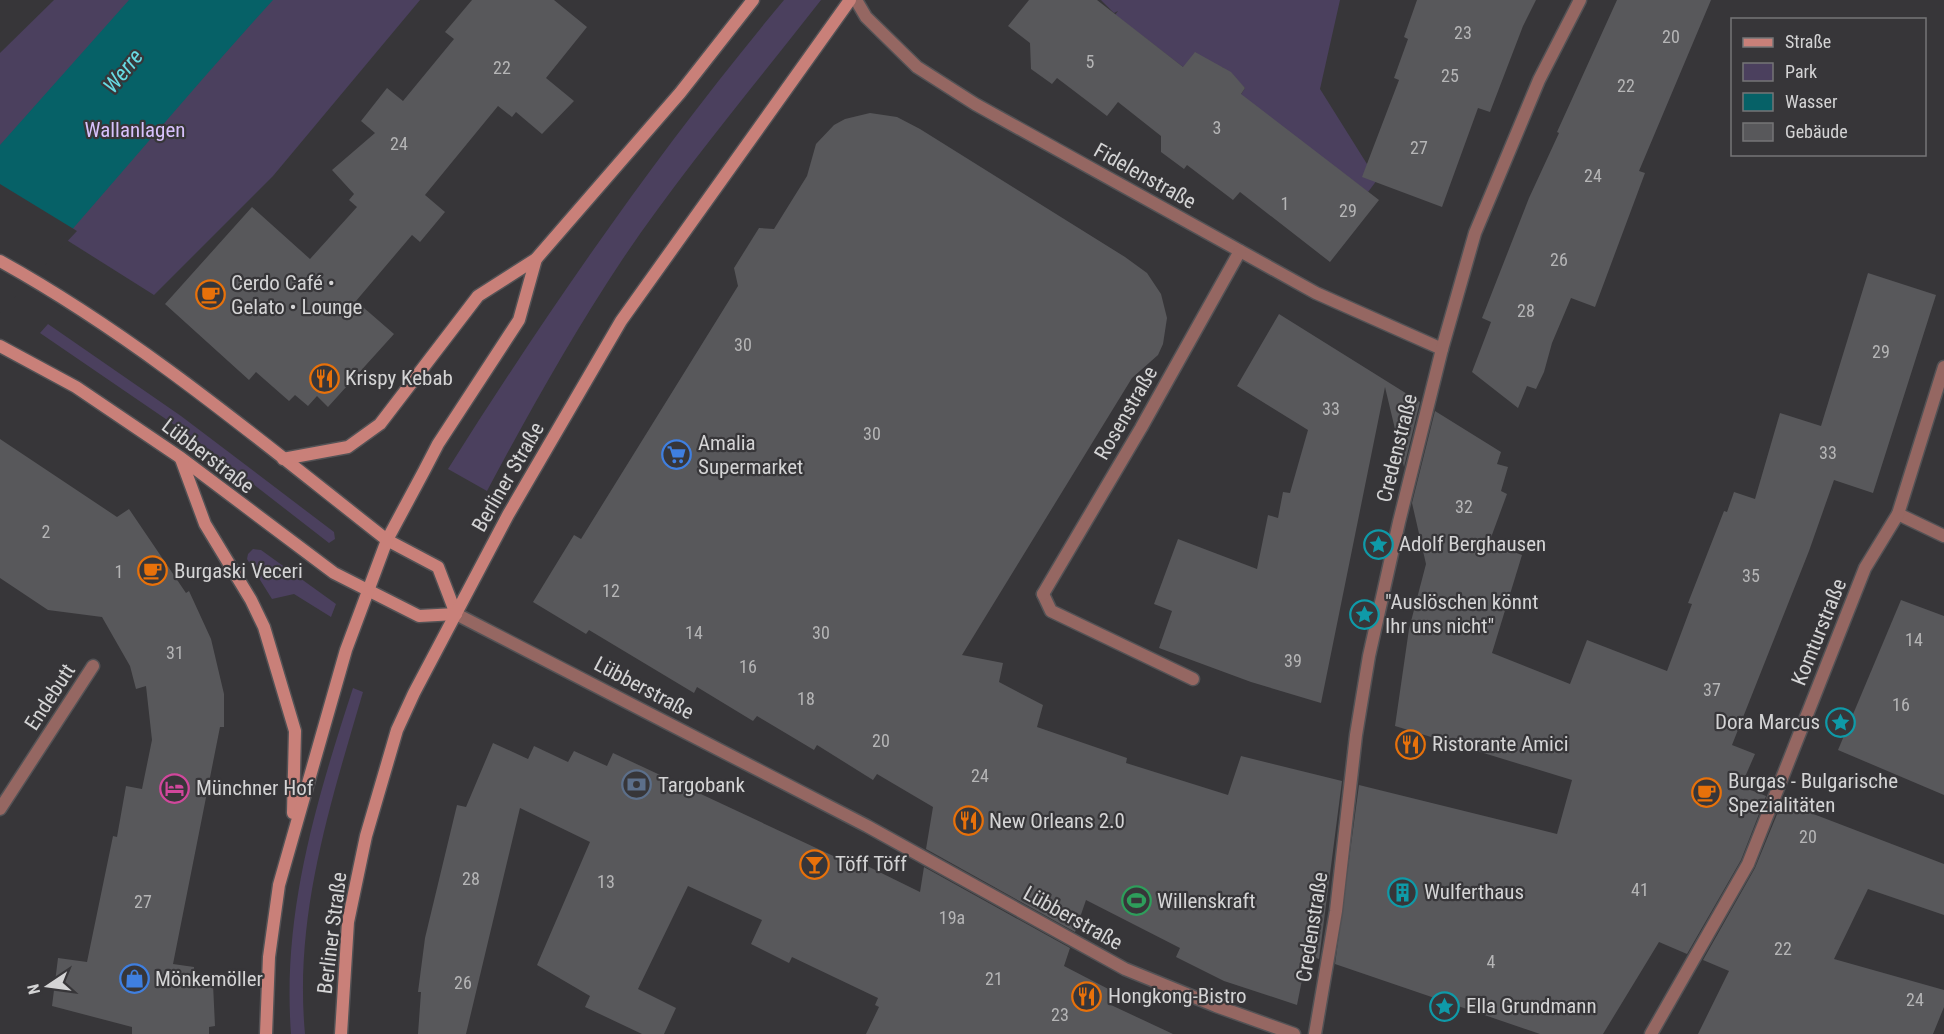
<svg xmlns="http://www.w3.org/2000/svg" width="1944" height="1034" viewBox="0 0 1944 1034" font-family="'Roboto Condensed',sans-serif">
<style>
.green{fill:#4b405e}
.water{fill:#066167}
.pier{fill:#373639}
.building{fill:#58585b}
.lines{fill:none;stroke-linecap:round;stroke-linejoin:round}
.lane-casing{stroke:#535255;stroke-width:15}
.street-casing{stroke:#535255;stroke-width:15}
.secondary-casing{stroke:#535255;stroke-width:15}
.lane{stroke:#956762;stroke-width:12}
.street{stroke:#956762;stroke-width:12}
.secondary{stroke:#c98079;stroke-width:12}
.labels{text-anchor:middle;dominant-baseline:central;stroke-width:4.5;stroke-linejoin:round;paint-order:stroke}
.number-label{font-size:18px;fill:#b5b5b6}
.park-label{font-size:21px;fill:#d7c1fc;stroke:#373639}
.street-label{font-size:21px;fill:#d4d4d5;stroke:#373639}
.poi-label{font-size:21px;fill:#d4d4d5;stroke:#373639;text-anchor:start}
.water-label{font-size:22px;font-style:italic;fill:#67dae3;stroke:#373639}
</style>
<rect width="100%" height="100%" fill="#373639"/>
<!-- green -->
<g class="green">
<polygon points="54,0 420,0 273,176 154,295 0,198 0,53"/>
<path d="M 784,0 L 821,0 C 754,86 683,170 622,260 C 573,334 529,412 487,491 L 448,469 C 550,307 661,147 784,0 Z"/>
<polygon points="1101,0 1340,0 1320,89 1377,180 1368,192 1240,96 1245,88 1222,67 1183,67 1115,15 1118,11 1114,13"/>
<polygon points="48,324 181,416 334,532 335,539 329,543 195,439 40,333"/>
<polygon points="253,549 261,550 336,604 331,617 294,594 272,599 247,559 248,554"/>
<path d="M 353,688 L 363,692 C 330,805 294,915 305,1034 L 291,1034 C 282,913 316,802 353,688 Z"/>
</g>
<!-- water -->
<path class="water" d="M 129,0 L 273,0 C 180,102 93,209 0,310 L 0,145 Z"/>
<!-- pier -->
<polygon class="pier" points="0,184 77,231 0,313"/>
<!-- building -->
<g class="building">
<polygon points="472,0 554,0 587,27 546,78 574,101 542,134 516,112 512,117 498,106 425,195 445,212 420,242 412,235 356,301 394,334 328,407 317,396 308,406 295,395 289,401 256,372 249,380 165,304 252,207 310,259 357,207 349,200 354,194 332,170 375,133 361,121 387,88 403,101 454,39 445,32"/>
<polygon points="1029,0 1097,0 1183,67 1195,52 1231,72 1245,88 1241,94 1379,200 1330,262 1240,192 1233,200 1187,165 1184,169 1161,152 1161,136 1118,102 1107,116 1057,78 1052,84 1031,69 1030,43 1008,26"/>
<polygon points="1417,0 1536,0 1523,26 1490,112 1478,108 1442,207 1362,177 1399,80 1394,78 1408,39 1404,37"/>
<polygon points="1617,0 1711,0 1639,171 1645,173 1595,307 1571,298 1552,343 1544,372 1536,389 1527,386 1518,408 1472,372 1491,322 1482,318 1529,198 1559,133 1557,132"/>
<polygon points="870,113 897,117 920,129 1125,257 1147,273 1161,294 1167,318 1163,344 1158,355 1132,378 962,655 1003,663 999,682 1043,705 1037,727 1127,758 1126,763 1228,795 1241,756 1342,781 1319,959 1307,955 1297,1005 1224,981 1176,957 1180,948 1086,900 1075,932 926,849 933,807 877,774 873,780 817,745 814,750 757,716 753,721 697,687 694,693 589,630 586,634 533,602 574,535 581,539 738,286 734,268 759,228 774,229 807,176 816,144 834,125 845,119"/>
<polygon points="1868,273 1936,295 1873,493 1834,480 1809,551 1732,745 1755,754 1741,786 1766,796 1741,860 1687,954 1659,942 1603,1034 1540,1034 1335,964 1359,785 1557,834 1572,780 1395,726 1409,629 1426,564 1412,503 1435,411 1501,452 1497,464 1508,467 1501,491 1507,494 1489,543 1522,555 1492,653 1570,684 1587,640 1667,671 1692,604 1688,603 1724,511 1727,512 1734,492 1755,499 1780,413 1821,426"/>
<polygon points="1279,314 1420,402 1404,467 1385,387 1321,703 1251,682 1159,648 1172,611 1154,604 1178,539 1257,569 1268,515 1278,518 1283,492 1290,493 1308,430 1237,386"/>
<polygon points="0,439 117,517 129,509 186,593 189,591 211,639 224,694 224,727 220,727 173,964 194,967 194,982 213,984 215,1026 209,1027 209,1034 132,1034 132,1027 52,1006 58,958 87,962 113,836 117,837 126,786 142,789 152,740 146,686 136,689 130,666 102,617 48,610 0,578"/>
<polygon points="1901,600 1944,616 1944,795 1838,750"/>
<polygon points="493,743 528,759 534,746 568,762 574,751 607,766 613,753 859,868 861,863 920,892 924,867 1070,948 1064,966 1116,993 1111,1005 1173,1034 866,1034 879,1007 875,1005 878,998 792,957 789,963 751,944 762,920 688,886 638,989 676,1008 664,1034 642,1034 585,1007 590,996 537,965 590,842 520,808 466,1034 418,1034 421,992 418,992 425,938 457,805 466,807"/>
<polygon points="1782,802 1944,864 1944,915 1868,889 1834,959 1944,990 1944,1007 1933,1034 1698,1034 1729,971 1703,960 1755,868"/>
</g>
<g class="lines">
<defs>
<polyline id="lane" points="1043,594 1051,611 1193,679"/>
<g id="street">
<polyline points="856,0 866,17 917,67 975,104 1316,293 1442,349"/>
<polyline points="1898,514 1944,536"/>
<polyline points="1043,594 1141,428 1240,251"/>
<polyline points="456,614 867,826 1125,969 1216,1006 1294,1034"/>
<polyline points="0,809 93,666"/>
<polyline points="1315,1034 1336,911 1356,735 1369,656 1399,522 1442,349 1475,233 1539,80 1580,0"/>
<polyline points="1651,1034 1748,864 1865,568 1898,514 1944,367"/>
</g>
<g id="secondary">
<path d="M 0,261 C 139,338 262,442 387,540 L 438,567 L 456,614"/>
<polyline points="0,346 76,387 181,458 334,573 419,616 456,614"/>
<polyline points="181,459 205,524 251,600 264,627 295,731 293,813"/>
<polyline points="283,459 348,447 380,424 478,296 536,259 680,93 753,0"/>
<polyline points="266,1034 269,957 279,885 346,650 387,540 424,471 438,444 519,320 536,259"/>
<polyline points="341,1034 348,922 366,836 397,730 414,693 508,515 621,321 850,0"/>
</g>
</defs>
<!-- lane casing -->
<use href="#lane" class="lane-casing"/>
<!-- street casing -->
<use href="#street" class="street-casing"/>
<!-- secondary casing -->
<use href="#secondary" class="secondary-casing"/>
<!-- lane -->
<use href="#lane" class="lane"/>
<!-- street -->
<use href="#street" class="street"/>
<!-- secondary -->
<use href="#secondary" class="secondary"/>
</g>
<!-- icons -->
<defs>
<symbol id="cafe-ring" viewBox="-11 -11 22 22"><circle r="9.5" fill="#373639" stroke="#e8710a" stroke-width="1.5"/><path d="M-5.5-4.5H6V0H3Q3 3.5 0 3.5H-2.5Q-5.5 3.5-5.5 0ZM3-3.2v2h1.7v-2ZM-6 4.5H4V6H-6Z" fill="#e8710a"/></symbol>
<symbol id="restaurant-ring" viewBox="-11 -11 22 22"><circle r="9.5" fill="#373639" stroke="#e8710a" stroke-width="1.5"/><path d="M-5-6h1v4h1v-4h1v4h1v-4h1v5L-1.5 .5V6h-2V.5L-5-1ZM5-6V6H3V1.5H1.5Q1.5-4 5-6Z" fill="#e8710a"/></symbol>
<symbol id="supermarket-ring" viewBox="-11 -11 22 22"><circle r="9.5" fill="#373639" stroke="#3f7fe0" stroke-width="1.5"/><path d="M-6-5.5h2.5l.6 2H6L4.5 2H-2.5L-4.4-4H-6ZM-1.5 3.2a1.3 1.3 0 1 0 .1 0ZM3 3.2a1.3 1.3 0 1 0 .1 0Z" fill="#3f7fe0"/></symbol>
<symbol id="sight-ring" viewBox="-11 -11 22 22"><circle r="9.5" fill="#373639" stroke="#0f9aa8" stroke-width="1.5"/><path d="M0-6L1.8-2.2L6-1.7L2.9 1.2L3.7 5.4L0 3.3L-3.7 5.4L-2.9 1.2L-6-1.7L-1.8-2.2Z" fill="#0f9aa8"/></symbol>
<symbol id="bank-ring" viewBox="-11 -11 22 22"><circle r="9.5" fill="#373639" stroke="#5c6f8a" stroke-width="1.5"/><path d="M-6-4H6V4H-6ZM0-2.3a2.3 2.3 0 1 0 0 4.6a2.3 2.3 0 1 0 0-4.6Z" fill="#5c6f8a"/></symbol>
<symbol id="hotel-ring" viewBox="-11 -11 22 22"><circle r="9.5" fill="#373639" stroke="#d1479c" stroke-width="1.5"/><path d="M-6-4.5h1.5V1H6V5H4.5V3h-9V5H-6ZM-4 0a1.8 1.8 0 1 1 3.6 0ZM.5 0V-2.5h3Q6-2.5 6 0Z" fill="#d1479c"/></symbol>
<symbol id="bar-ring" viewBox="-11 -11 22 22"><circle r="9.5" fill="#373639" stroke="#e8710a" stroke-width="1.5"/><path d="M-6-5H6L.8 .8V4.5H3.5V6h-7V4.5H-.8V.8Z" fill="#e8710a"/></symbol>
<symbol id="building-ring" viewBox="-11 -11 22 22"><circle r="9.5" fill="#373639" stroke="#0f9aa8" stroke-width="1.5"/><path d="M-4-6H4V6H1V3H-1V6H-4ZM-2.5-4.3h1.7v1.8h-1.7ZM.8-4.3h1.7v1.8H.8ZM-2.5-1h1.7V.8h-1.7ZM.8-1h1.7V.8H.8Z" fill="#0f9aa8"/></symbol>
<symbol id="stadium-ring" viewBox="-11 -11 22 22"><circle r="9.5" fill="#373639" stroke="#2e9e5b" stroke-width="1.5"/><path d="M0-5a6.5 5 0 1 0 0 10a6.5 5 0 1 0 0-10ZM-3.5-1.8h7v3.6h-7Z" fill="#2e9e5b"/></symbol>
<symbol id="shop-ring" viewBox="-11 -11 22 22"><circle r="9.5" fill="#373639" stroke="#3f7fe0" stroke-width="1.5"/><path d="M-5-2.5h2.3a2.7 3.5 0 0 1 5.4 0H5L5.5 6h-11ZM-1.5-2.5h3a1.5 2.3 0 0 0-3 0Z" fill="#3f7fe0"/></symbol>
</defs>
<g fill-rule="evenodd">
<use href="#cafe-ring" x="194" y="278" width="33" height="33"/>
<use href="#restaurant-ring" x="308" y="362" width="33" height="33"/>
<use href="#supermarket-ring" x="660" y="438" width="33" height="33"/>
<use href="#sight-ring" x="1362" y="528" width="33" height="33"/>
<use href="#cafe-ring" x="136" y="554" width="33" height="33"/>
<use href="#sight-ring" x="1348" y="598" width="33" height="33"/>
<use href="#sight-ring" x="1824" y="706" width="33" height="33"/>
<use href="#restaurant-ring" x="1394" y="728" width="33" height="33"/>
<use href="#bank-ring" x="620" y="768" width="33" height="33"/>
<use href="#hotel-ring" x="158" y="772" width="33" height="33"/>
<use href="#cafe-ring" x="1690" y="776" width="33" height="33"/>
<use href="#restaurant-ring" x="952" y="804" width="33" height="33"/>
<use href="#bar-ring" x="798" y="848" width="33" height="33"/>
<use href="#building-ring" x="1386" y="876" width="33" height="33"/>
<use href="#stadium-ring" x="1120" y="884" width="33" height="33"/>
<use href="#shop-ring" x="118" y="962" width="33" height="33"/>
<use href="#restaurant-ring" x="1070" y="980" width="33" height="33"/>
<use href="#sight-ring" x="1428" y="990" width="33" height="33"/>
</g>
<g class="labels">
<!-- number labels -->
<g class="number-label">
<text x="1463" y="32">23</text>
<text x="1671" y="36">20</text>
<text x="1090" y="61">5</text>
<text x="502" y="67">22</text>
<text x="1450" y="75">25</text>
<text x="1626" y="85">22</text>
<text x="1217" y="127">3</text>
<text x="399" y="143">24</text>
<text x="1419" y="147">27</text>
<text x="1593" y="175">24</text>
<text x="1285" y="203">1</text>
<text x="1348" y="210">29</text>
<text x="1559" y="259">26</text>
<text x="1526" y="310">28</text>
<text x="743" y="344">30</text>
<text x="1881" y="351">29</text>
<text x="1331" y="408">33</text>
<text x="872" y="433">30</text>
<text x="1828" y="452">33</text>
<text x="1464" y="506">32</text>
<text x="46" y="531">2</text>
<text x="119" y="571">1</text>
<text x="1751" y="575">35</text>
<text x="611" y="590">12</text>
<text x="694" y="632">14</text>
<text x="821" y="632">30</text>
<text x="1914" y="639">14</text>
<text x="175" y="652">31</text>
<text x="1293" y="660">39</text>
<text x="748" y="666">16</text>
<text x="1712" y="689">37</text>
<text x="806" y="698">18</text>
<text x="1901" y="704">16</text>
<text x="881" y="740">20</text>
<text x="980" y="775">24</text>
<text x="1808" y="836">20</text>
<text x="471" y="878">28</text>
<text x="606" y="881">13</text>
<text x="1640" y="889">41</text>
<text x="143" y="901">27</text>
<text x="952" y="917">19a</text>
<text x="1783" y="948">22</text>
<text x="1491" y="961">4</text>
<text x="994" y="978">21</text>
<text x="463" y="982">26</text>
<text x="1915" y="999">24</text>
<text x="1060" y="1014">23</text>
</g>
<!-- park labels -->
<g class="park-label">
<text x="135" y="130">Wallanlagen</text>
</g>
<!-- street labels -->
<g class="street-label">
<text transform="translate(1145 176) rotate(29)">Fidelenstraße</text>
<text transform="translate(1126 413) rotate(-60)">Rosenstraße</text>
<text transform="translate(1397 448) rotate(-76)">Credenstraße</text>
<text transform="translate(208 456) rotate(37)">Lübberstraße</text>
<text transform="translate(508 477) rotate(-60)">Berliner Straße</text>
<text transform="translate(1819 632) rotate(-68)">Komturstraße</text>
<text transform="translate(644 688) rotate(28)">Lübberstraße</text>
<text transform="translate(50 697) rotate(-57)">Endebutt</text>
<text transform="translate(1073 918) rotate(29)">Lübberstraße</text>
<text transform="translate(1312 927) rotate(-81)">Credenstraße</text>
<text transform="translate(332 933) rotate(-83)">Berliner Straße</text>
</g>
<!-- poi labels -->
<g class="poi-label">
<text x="231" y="283">Cerdo Café •<tspan x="231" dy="24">Gelato • Lounge</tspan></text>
<text x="345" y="378">Krispy Kebab</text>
<text x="698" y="443">Amalia<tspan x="698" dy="24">Supermarket</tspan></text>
<text x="1399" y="544">Adolf Berghausen</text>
<text x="174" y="571">Burgaski Veceri</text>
<text x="1385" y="602">"Auslöschen könnt<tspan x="1385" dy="24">Ihr uns nicht"</tspan></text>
<text x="1820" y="722" text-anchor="end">Dora Marcus</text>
<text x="1432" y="744">Ristorante Amici</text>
<text x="1728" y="781">Burgas - Bulgarische<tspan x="1728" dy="24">Spezialitäten</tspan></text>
<text x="658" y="785">Targobank</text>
<text x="196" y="788">Münchner Hof</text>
<text x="989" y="821">New Orleans 2.0</text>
<text x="835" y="864">Töff Töff</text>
<text x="1424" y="892">Wulferthaus</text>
<text x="1157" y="901">Willenskraft</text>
<text x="155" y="979">Mönkemöller</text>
<text x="1108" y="996">Hongkong-Bistro</text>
<text x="1466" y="1006">Ella Grundmann</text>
</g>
<!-- water labels -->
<g class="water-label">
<text transform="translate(123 71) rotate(-51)">Werre</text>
</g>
</g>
<!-- legend -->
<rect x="1731" y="18" width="195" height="138" fill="#373639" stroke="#767577" stroke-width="1.5"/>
<rect x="1743" y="38" width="30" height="9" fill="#c98079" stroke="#767577" stroke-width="1.5"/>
<text x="1785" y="48" font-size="18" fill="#d4d4d5">Straße</text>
<rect x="1743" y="63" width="30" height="18" fill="#4b405e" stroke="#767577" stroke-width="1.5"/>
<text x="1785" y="78" font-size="18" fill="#d4d4d5">Park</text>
<rect x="1743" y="93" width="30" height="18" fill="#066167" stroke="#767577" stroke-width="1.5"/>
<text x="1785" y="108" font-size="18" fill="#d4d4d5">Wasser</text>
<rect x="1743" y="123" width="30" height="18" fill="#58585b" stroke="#767577" stroke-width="1.5"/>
<text x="1785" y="138" font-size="18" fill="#d4d4d5">Gebäude</text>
<!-- north arrow -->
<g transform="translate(48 986) rotate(257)" stroke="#373639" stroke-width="4.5" paint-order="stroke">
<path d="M0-4.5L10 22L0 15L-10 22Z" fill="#d4d4d5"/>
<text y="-9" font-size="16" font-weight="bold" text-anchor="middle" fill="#d4d4d5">N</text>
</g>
</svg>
